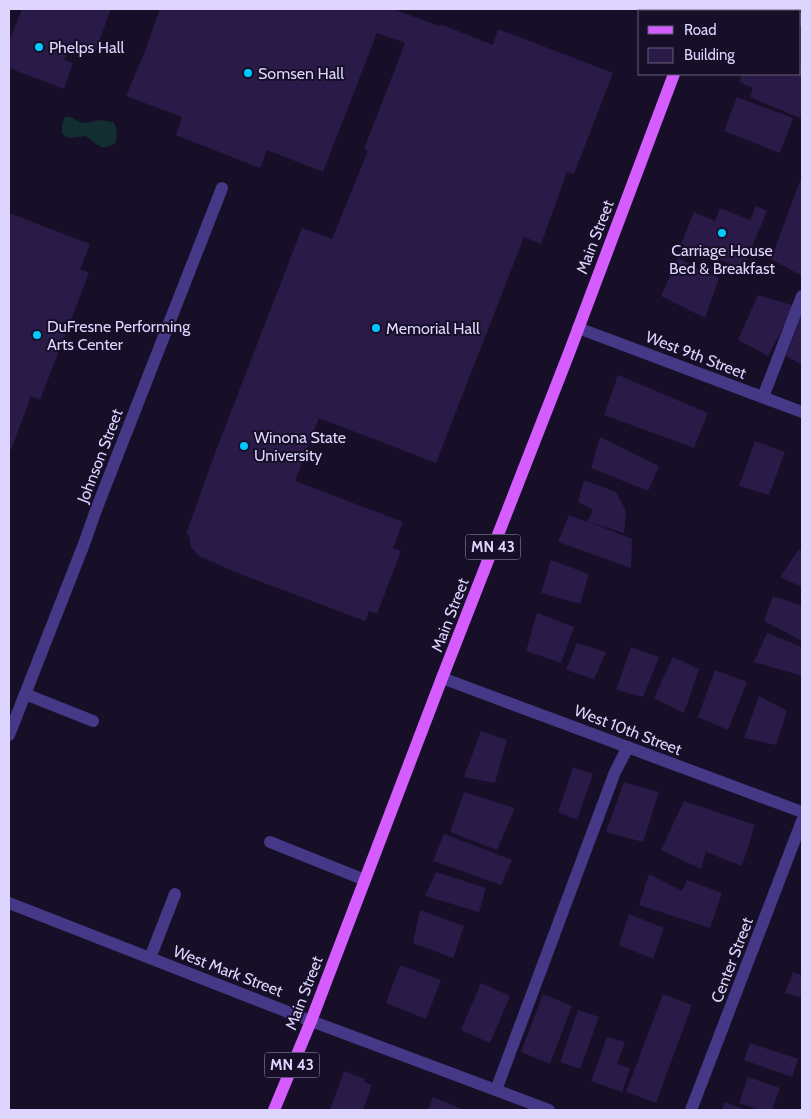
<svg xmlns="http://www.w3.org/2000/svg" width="811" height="1119" viewBox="0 0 811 1119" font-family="Cabin,sans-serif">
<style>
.green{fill:#122e31}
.building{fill:#291a48}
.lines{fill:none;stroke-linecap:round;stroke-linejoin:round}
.service{stroke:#453987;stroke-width:12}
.minor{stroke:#453987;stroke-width:12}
.tertiary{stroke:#453987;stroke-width:12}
.primary{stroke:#d55cff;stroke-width:12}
.poi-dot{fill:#01c8ff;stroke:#160f27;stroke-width:2}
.labels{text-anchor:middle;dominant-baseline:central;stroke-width:4;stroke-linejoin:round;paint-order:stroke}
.shield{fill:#160f27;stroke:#a29abe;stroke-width:1}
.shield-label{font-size:15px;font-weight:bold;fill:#ded5ff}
.poi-label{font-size:16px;fill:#ded5ff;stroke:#160f27;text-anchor:start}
.street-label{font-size:16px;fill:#ded5ff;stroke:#160f27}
</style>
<rect width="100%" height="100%" fill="#160f27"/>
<!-- green -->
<path class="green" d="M 65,117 L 70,117 L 80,122 L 86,123 L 100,120 L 113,122 C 118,129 117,135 116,143 C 100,153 98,143 85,136 L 69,138 L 62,134 L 62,125 Z"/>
<!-- building -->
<g class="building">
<polygon points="22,9 111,9 95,52 71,43 64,60 73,63 64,89 9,68 9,39 10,39"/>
<polygon points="160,9 393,9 439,26 440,24 493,45 498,29 613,73 574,174 567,172 541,244 524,237 436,463 319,418 295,481 403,522 393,548 401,551 377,614 369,611 365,621 235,572 199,556 191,547 189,535 186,534 217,448 302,228 332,239 368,151 364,149 405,43 377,33 323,172 267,150 260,168 176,135 182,117 126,96 145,51"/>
<polygon points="800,64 802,65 802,119 750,97 753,88 739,82 742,74 800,74"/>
<polygon points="737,97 793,118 780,153 724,131"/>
<polygon points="800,181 802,182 802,276 771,259"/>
<polygon points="756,206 767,211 743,269 681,244 694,212 715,221 720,208 750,220"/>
<polygon points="9,213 90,244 80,269 89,273 40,400 31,396 11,450 9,449"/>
<polygon points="678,258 719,278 705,318 661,296"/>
<polygon points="758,295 795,306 768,356 738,340"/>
<polygon points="802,313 802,365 786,356"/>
<polygon points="618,375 708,413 694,448 604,415"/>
<polygon points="600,437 659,466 648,491 591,468"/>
<polygon points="755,441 785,452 769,495 739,486"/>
<polygon points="584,480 616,492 626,511 624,533 589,522 632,539 631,568 558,542 569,515 587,522 593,510 578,502"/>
<polygon points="799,549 802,551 802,587 780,577"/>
<polygon points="551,560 589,574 580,604 541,593"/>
<polygon points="773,596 802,606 802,641 764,621"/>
<polygon points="537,613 574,627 561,663 526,651"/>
<polygon points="767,633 802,647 802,676 754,662"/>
<polygon points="577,643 606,652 594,679 566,670"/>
<polygon points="631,647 659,657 643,697 616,690"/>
<polygon points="673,657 699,669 684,713 654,698"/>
<polygon points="715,670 747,682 728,730 698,717"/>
<polygon points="759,696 787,711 776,745 744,738"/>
<polygon points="481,731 507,740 495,783 464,777"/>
<polygon points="573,767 593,774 577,820 558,812"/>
<polygon points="624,782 659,792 643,842 606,832"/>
<polygon points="464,792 515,808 497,850 450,832"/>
<polygon points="684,801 755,825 742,866 706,852 701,869 661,850"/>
<polygon points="444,834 512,860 501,885 433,861"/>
<polygon points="436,872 486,888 479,912 425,896"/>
<polygon points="649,874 682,891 687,880 722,893 710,928 639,905"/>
<polygon points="420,910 464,926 453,958 413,943"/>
<polygon points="629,914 664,928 653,959 619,945"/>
<polygon points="400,965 441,980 426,1019 386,1003"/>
<polygon points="793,972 802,975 802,998 785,993"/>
<polygon points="481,983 510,996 490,1043 461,1030"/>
<polygon points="543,994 572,1006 550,1064 521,1052"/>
<polygon points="663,994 692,1005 656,1103 626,1092"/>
<polygon points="578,1010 599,1017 580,1069 560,1062"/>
<polygon points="607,1037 625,1042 617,1064 630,1068 622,1092 591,1081"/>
<polygon points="750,1043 798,1059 792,1077 744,1060"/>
<polygon points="344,1071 365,1079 364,1082 372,1085 363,1110 330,1110"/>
<polygon points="748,1077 780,1088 772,1110 760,1110 739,1103"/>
<polygon points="433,1097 465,1110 428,1110"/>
<polygon points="725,1102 746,1110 722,1110"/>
</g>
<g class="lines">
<!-- service -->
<g class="service">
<polyline points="763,397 802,296"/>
<polyline points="25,694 93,721"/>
<polyline points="270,842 365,880"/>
<polyline points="150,958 175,894"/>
<polyline points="496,1090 615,772 628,747"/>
</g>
<!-- minor -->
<g class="minor">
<polyline points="578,328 802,412"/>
<polyline points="442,678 802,812"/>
<polyline points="9,735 84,544 96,510 222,188"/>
<polyline points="9,903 311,1021 549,1110"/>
<polyline points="691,1110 802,821"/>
</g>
<!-- tertiary -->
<g class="tertiary">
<polyline points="773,9 779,11"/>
<polyline points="800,19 802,20"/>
</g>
<!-- primary -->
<g class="primary">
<polyline points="698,11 699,9"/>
<polyline points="274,1110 311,1021 442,678 569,353 674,74"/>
</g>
</g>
<!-- markers -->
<g class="poi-dot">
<circle cx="39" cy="47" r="5"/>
<circle cx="248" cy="73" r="5"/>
<circle cx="722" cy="233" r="5"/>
<circle cx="376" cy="328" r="5"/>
<circle cx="37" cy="335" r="5"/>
<circle cx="244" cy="446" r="5"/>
</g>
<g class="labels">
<!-- shield labels -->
<g class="shield">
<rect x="465.5" y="534.5" width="55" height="25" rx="4"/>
<rect x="264.5" y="1052.5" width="55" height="25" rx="4"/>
</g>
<g class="shield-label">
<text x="493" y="547">MN 43</text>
<text x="292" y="1065">MN 43</text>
</g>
<!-- poi labels -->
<g class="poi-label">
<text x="49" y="47">Phelps Hall</text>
<text x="258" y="73">Somsen Hall</text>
<text x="722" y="250" text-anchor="middle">Carriage House<tspan x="722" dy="18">Bed &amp; Breakfast</tspan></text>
<text x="47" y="326">DuFresne Performing<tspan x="47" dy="18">Arts Center</tspan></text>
<text x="386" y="328">Memorial Hall</text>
<text x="254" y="437">Winona State<tspan x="254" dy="18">University</tspan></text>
</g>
<!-- street labels -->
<g class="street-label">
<text transform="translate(595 237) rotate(-69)">Main Street</text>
<text transform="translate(696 355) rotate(21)">West 9th Street</text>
<text transform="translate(100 456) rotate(-69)">Johnson Street</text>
<text transform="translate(450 615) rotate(-69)">Main Street</text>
<text transform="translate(628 730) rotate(21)">West 10th Street</text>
<text transform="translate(732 960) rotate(-69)">Center Street</text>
<text transform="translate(228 971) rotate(21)">West Mark Street</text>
<text transform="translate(304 993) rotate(-69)">Main Street</text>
</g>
</g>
<!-- border -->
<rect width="811" height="1119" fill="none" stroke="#ded5ff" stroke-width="20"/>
<!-- legend -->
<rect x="638" y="10" width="162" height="65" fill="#160f27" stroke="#665e7d"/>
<rect x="648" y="26" width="25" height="8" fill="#d55cff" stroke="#665e7d"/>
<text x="684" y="35" font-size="15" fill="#ded5ff">Road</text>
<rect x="648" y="48" width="25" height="15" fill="#291a48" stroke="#665e7d"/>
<text x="684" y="60" font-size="15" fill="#ded5ff">Building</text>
</svg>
